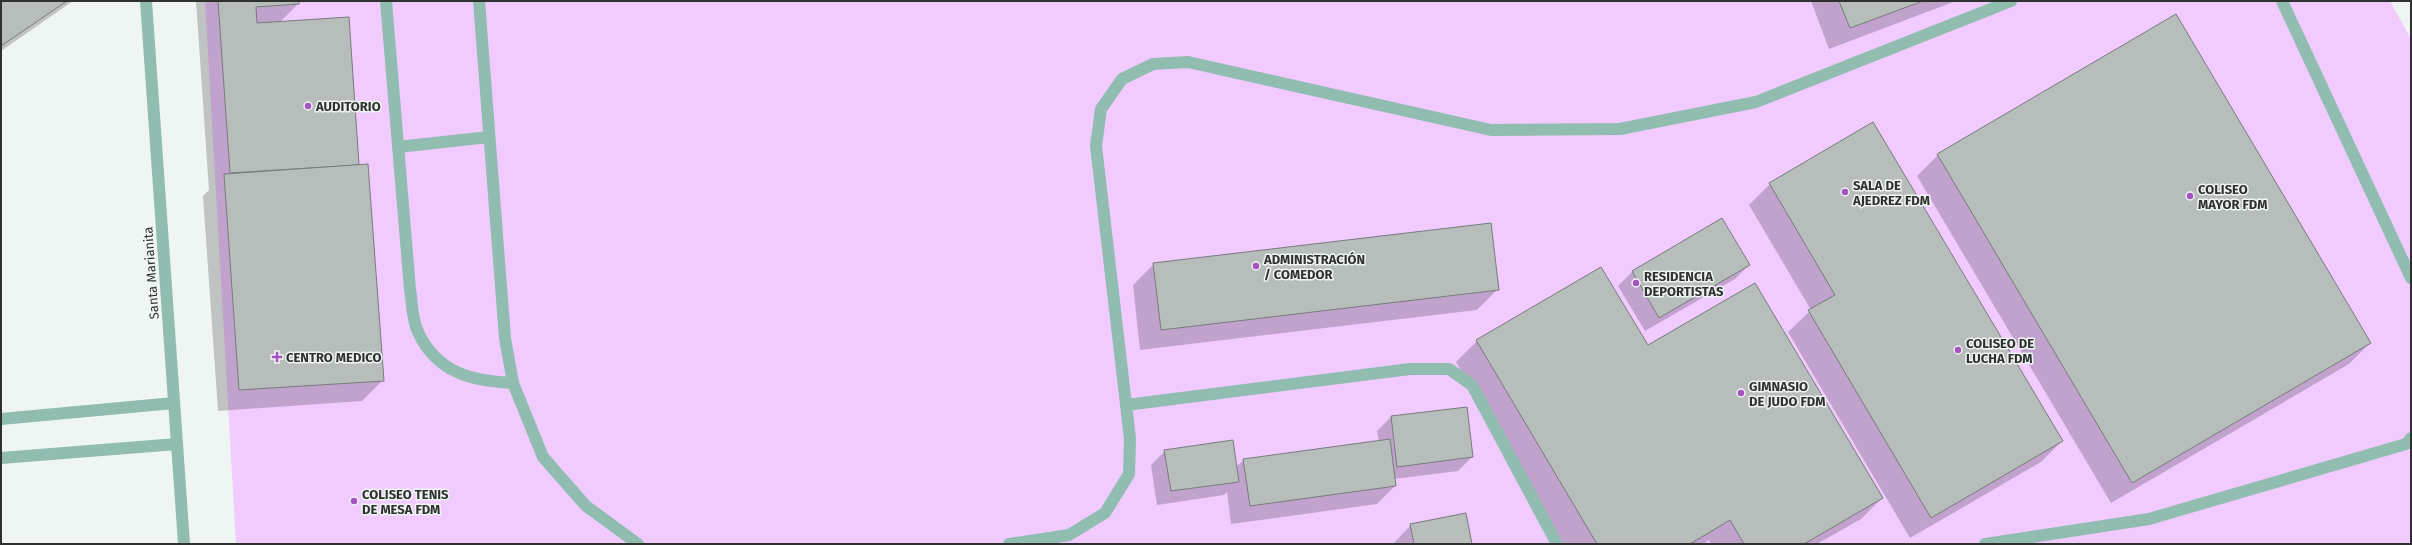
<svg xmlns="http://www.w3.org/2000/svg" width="2412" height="545" viewBox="0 0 2412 545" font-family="'Fira Sans',sans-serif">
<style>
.green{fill:#f1cbff}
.shadow{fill:#0003}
.building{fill:#b7bdbb;stroke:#767c7a}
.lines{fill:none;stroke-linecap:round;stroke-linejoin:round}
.service{stroke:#91bdb0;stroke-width:12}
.minor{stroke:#91bdb0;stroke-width:12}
.poi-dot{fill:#a652c1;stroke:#eff5f3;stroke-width:1.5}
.labels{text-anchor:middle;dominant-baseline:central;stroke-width:3;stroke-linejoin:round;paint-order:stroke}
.poi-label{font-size:13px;font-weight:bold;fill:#2e3130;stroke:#eff5f3;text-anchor:start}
.street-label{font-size:13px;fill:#2e3130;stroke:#eff5f3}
</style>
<rect width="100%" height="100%" fill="#eff5f3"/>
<!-- green -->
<polygon class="green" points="205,1 2390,1 2411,39 2411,544 236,544"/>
<!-- shadow -->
<g class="shadow">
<polygon points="1,1 73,1 1,51"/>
<polygon points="196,1 298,1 298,4 279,23 358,166 383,380 362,401 218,411 203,196 209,190"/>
<polygon points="1811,1 1956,1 1829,49"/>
<polygon points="1873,123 2062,441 2041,462 1910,538 1788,332 1811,310 1749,205 1770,184"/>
<polygon points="1938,155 2370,343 2349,364 2111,503 1917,176"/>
<polygon points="1154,264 1498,289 1477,310 1140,350 1133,285"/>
<polygon points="1749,265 1735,279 1645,331 1618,286 1632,272"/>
<polygon points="1477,341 1648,347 1882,498 1861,519 1817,544 1711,544 1709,540 1703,544 1564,544 1456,362"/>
<polygon points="1391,417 1472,457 1458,471 1394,479 1395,486 1377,504 1231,524 1227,492 1224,495 1157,505 1151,465 1165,451 1236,467 1244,460 1379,442 1377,431"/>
<polygon points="1411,525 1471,544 1393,544"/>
</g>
<!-- building -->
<g class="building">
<polygon points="1,1 67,1 1,46"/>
<polygon points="218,1 299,1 299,4 256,7 257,23 349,17 359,165 230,173"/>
<polygon points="1839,1 1923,1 1850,28"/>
<polygon points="2176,14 2371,343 2132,483 1937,154"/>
<polygon points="1873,122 2063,441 1931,518 1808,310 1835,295 1769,183"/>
<polygon points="368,164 384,381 239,390 224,174"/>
<polygon points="1722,218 1750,265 1659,318 1632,271"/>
<polygon points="1491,223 1499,290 1161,330 1153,263"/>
<polygon points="1601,267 1648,345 1755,283 1883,498 1804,544 1744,544 1730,520 1690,544 1597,544 1476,340"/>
<polygon points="1467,407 1473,457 1397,467 1391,416"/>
<polygon points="1390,439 1396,486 1250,506 1243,459"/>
<polygon points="1233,440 1239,482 1171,491 1164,450"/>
<polygon points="1466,513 1472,544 1414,544 1410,524"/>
</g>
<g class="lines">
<!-- service -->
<g class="service">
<path d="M 386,1 L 410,289 C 412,302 412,320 418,332 C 437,373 472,381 513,383"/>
<polyline points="479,1 505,338 513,383 543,457 586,506 638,544"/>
<polyline points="2282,1 2411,278"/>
<polyline points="398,147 489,137"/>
<polyline points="1126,405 1410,369 1449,369 1472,385 1557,544"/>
<polyline points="1009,544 1069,535 1105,513 1129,474 1130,439 1096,146 1101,109 1122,79 1153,64 1188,62 1491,130 1620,129 1756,102 2011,1"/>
<polyline points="1985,544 2149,519 2406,444 2411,438"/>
</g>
<!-- minor -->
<g class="minor">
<polyline points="146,1 184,544"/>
<polyline points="1,419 174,403"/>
<polyline points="1,458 177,444"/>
</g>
</g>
<!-- markers -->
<g class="poi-dot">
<circle cx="308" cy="106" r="4"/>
<circle cx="1845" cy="192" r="4"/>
<circle cx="2190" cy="196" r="4"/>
<circle cx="1256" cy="266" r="4"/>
<circle cx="1636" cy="283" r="4"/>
<circle cx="1958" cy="350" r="4"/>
<path d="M275 351h4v4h4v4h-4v4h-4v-4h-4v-4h4z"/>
<circle cx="1741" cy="393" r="4"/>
<circle cx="354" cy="501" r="4"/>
</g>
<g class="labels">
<!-- poi labels -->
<g class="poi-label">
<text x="316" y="106">AUDITORIO</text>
<text x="1853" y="185">SALA DE<tspan x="1853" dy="15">AJEDREZ FDM</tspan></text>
<text x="2198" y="189">COLISEO<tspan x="2198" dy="15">MAYOR FDM</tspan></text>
<text x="1264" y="259">ADMINISTRACIÓN<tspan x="1264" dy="15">/ COMEDOR</tspan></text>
<text x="1644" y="276">RESIDENCIA<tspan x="1644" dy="15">DEPORTISTAS</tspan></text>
<text x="1966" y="343">COLISEO DE<tspan x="1966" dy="15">LUCHA FDM</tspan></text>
<text x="286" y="357">CENTRO MEDICO</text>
<text x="1749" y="386">GIMNASIO<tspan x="1749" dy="15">DE JUDO FDM</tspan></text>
<text x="362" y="494">COLISEO TENIS<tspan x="362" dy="15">DE MESA FDM</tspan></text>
</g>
<!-- street labels -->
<g class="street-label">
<text transform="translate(151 273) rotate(-94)">Santa Marianita</text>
</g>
</g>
<!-- border -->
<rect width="2412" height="545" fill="none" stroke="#2e3130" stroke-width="4"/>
</svg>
